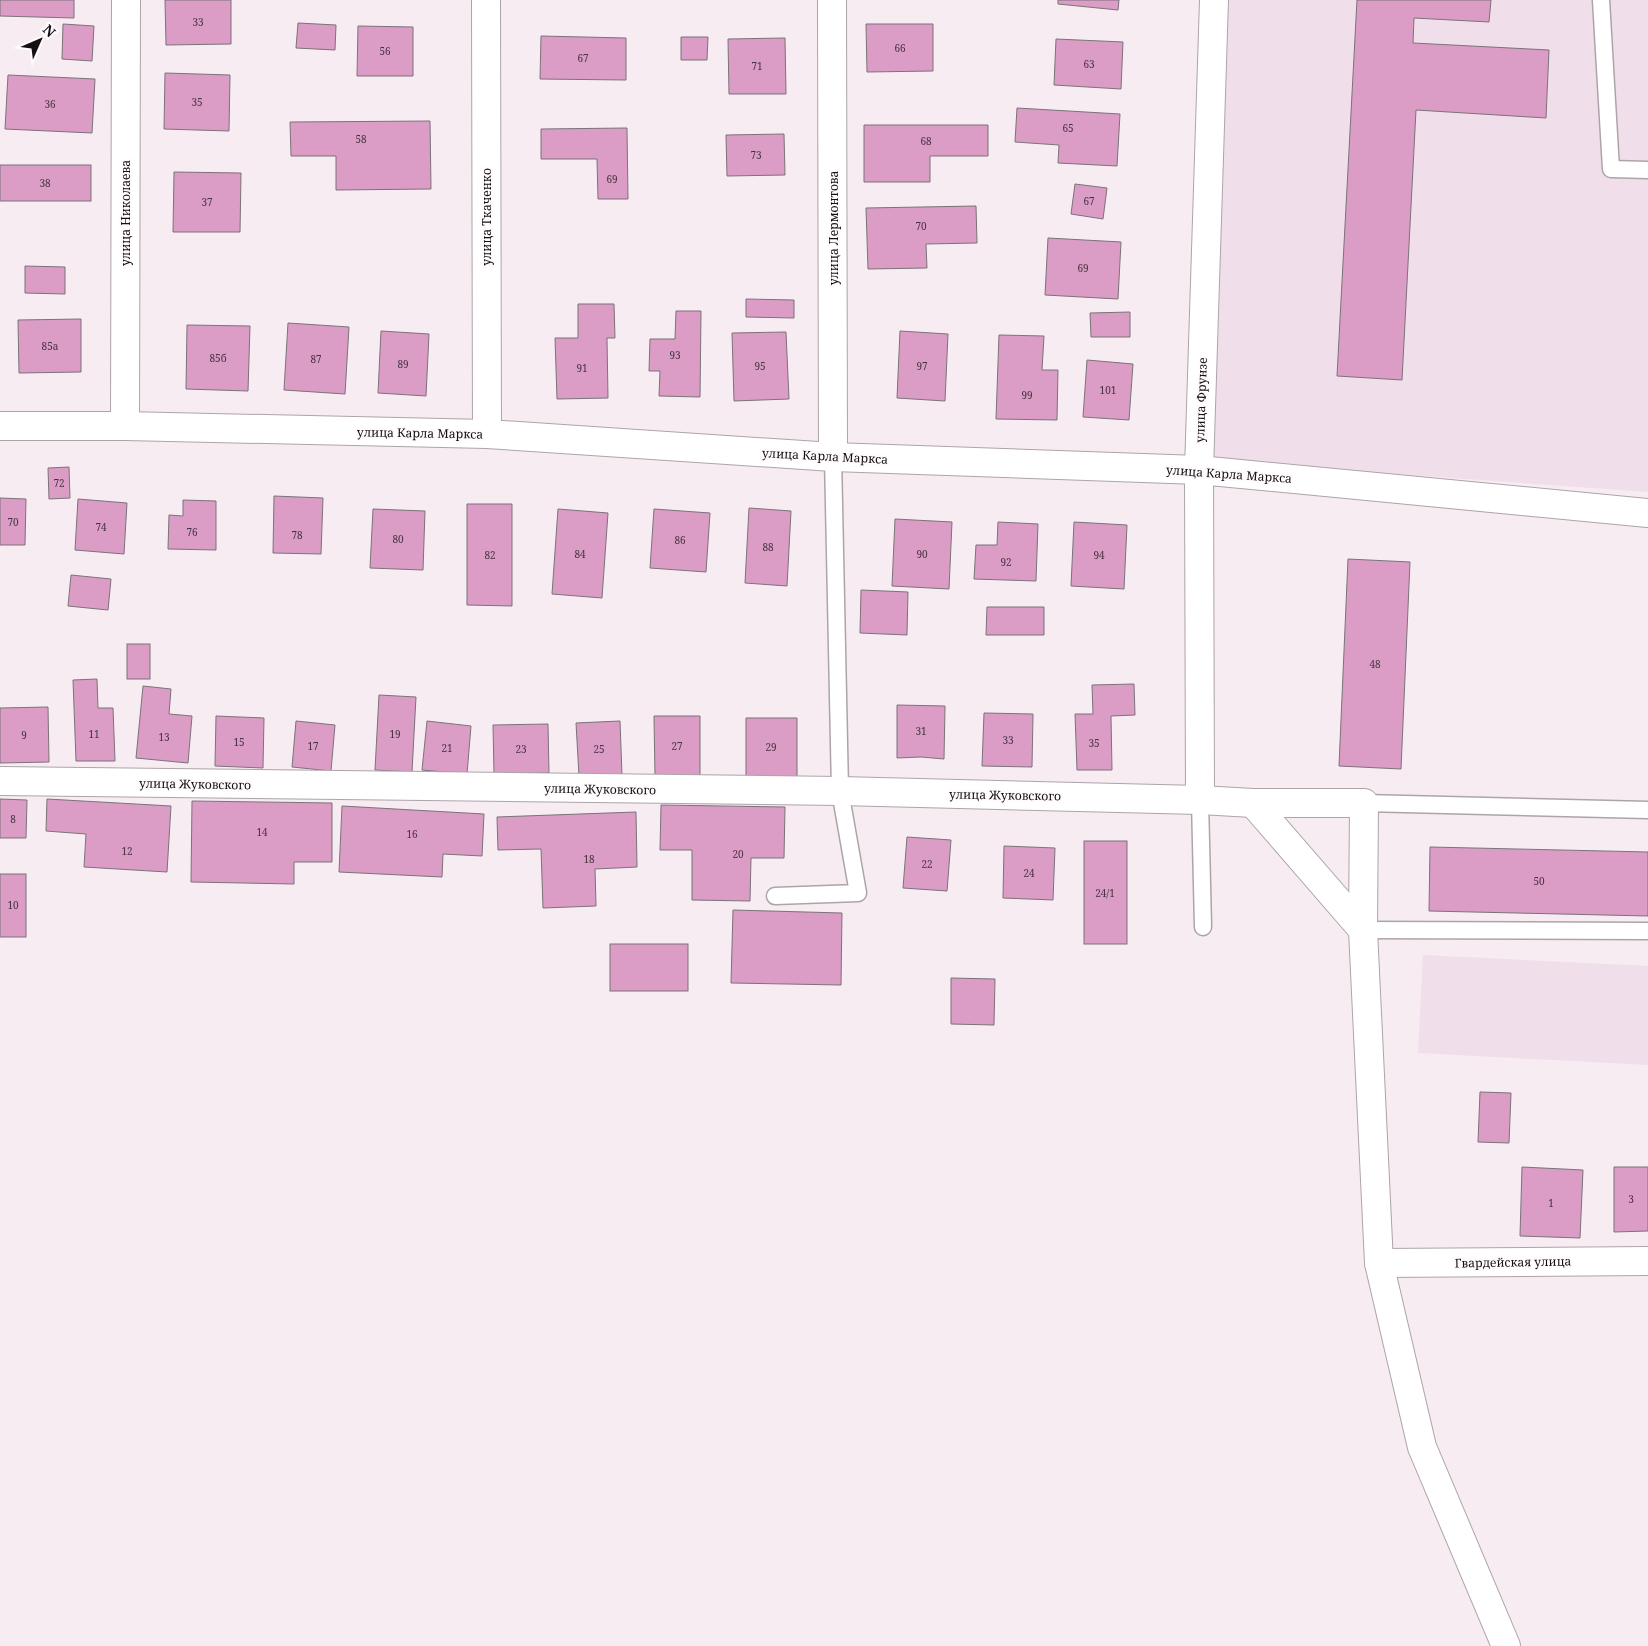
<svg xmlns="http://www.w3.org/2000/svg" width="1648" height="1646" viewBox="0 0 1648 1646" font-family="'Noto Serif',serif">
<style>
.built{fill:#f0dfea}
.building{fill:#db9cc5;stroke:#7b7378}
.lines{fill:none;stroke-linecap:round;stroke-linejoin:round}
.service-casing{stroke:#ada4a9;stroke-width:19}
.minor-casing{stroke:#ada4a9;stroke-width:30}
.service{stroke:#fff;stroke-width:16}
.minor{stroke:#fff;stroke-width:28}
.labels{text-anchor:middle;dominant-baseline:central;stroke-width:4.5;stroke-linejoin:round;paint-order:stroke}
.number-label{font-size:10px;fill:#45333f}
.street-label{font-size:12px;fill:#131012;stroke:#fffbfd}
</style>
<rect width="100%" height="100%" fill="#f6ecf2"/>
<!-- built -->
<g class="built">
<polygon points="1208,0 1648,0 1648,492 1212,461"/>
<polygon points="1423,955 1648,966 1648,1065 1418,1053"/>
</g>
<!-- building -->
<g class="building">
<polygon points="0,0 74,0 74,18 0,16"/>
<polygon points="165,0 231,0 231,44 166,45"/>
<polygon points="1058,0 1119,0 1118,10 1058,4"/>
<polygon points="1357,0 1491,0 1489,22 1414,18 1413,43 1549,50 1546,118 1416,110 1402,380 1337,376"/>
<polygon points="298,23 336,25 335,50 296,48"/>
<polygon points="63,24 94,26 92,61 62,59"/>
<polygon points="866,24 933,24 933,71 867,72"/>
<polygon points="358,26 413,27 413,76 357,76"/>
<polygon points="541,36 626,38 626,80 540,79"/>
<polygon points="681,37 708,37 707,60 681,60"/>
<polygon points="785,38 786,94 729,94 728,39"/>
<polygon points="1056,39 1123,42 1121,89 1054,85"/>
<polygon points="165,73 230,75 229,131 164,129"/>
<polygon points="8,75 95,79 92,133 5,129"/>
<polygon points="1017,108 1120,114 1117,166 1058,163 1059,145 1015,142"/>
<polygon points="430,121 431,189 336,190 336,156 291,156 290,122"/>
<polygon points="864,125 988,125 988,156 930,156 930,182 864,182"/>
<polygon points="627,128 628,199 598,199 597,159 541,159 541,129"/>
<polygon points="784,134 785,175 727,176 726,135"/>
<rect x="0" y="165" width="91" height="36"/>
<polygon points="174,172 241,173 240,232 173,232"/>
<polygon points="1075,184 1107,188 1103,219 1071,214"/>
<polygon points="976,206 977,243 926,244 927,268 868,269 866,208"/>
<polygon points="1048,238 1121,242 1118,299 1045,295"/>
<polygon points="25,266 65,267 65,294 25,293"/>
<polygon points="746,299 794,300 794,318 746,317"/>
<polygon points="578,304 614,304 615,338 607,338 608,398 557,399 555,338 578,338"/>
<polygon points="676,311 701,311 700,397 659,396 660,371 649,371 650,339 675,339"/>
<polygon points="1130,312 1130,337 1091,337 1090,313"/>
<polygon points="81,319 81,372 19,373 18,320"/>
<polygon points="288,323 349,327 345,394 284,390"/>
<polygon points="187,325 250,326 248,391 186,389"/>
<polygon points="381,331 429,334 426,396 378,393"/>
<polygon points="900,331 948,334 945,401 897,398"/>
<polygon points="786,332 789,399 734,401 732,333"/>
<polygon points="999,335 1044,336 1042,370 1058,370 1057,420 996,419"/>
<polygon points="1087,360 1133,364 1129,420 1083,417"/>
<polygon points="69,467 70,498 49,499 48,468"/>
<polygon points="274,496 323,498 321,554 273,553"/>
<polygon points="0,498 26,499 25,545 0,545"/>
<polygon points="78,499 127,503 124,554 75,550"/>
<polygon points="183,500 216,501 216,550 168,549 169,515 183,516"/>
<polygon points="467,504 512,504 512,606 467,605"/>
<polygon points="749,508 791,511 787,586 745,583"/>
<polygon points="373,509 425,511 423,570 370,568"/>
<polygon points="558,509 608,513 602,598 552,594"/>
<polygon points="654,509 710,513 706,572 650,568"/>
<polygon points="895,519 952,522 949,589 892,586"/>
<polygon points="998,522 1038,524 1036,581 974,579 976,545 997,545"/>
<polygon points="1074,522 1127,525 1124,589 1071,586"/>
<polygon points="1348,559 1410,562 1401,769 1339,766"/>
<polygon points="71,575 111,579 108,610 68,606"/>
<polygon points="861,590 908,592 907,635 860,633"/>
<polygon points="987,607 1044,607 1044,635 986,635"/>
<rect x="127" y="644" width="23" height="35"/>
<polygon points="97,679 98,708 113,708 115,761 76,761 73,680"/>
<polygon points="1134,684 1135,715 1111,716 1112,770 1077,770 1075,714 1093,714 1092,685"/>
<polygon points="143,686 171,689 169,714 192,716 188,763 136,758"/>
<polygon points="379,695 416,697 412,772 375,770"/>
<polygon points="897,705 945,706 944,759 921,757 897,758"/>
<polygon points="48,707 49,762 0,763 0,708"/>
<polygon points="984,713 1033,714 1032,767 982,766"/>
<polygon points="216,716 264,718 263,768 215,766"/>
<polygon points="654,716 700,716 700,776 655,777"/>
<polygon points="746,718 797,718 797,777 746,776"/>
<polygon points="296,721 335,725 331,771 292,767"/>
<polygon points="427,721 471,726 467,774 422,770"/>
<polygon points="620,721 622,775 579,776 576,723"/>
<polygon points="548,724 549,773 494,774 493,725"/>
<polygon points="0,799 27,800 26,838 0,838"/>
<polygon points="47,799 171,806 167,872 84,867 86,834 46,831"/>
<polygon points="192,801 332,803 332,862 294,862 294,884 191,882"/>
<polygon points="661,805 785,807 784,858 751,858 750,901 692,900 692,850 660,850"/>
<polygon points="342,806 484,814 482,856 443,854 442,877 339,872"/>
<polygon points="636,812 637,867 595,869 596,906 543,908 541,849 498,850 497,817"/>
<polygon points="907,837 951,840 947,891 903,888"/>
<rect x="1084" y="841" width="43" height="103"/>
<polygon points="1004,846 1055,848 1053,900 1003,898"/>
<polygon points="1430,847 1648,852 1648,916 1429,911"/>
<rect x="0" y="874" width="26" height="63"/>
<polygon points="733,910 842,913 841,985 731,983"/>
<rect x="610" y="944" width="78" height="47"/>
<polygon points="951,978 995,979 994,1025 951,1024"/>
<polygon points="1480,1092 1511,1093 1509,1143 1478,1142"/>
<polygon points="1522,1167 1583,1170 1580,1238 1520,1236"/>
<polygon points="1614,1167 1648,1167 1648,1231 1614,1232"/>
</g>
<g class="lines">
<defs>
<g id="service">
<polyline points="1601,0 1611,169 1648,170"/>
<polyline points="1200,800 1203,927"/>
<polyline points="1364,803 1648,810"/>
<polyline points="775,896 858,893 840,791 833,457"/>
<polyline points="1363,930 1648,931"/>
</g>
<g id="minor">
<polyline points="486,0 487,434"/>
<polyline points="832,0 833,457"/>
<polyline points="0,426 125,426 487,434 833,457 1199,470 1648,513"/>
<polyline points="125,426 126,0"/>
<polyline points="0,781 840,791 1200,800 1253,803 1364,803 1363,930 1379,1263 1422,1447 1506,1646"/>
<polyline points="1200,800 1199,470 1214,0"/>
<polyline points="1253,803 1363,930"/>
<polyline points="1379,1263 1648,1261"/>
</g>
</defs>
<!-- service casing -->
<use href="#service" class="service-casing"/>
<!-- minor casing -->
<use href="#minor" class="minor-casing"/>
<!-- service -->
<use href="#service" class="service"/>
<!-- minor -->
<use href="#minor" class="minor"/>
</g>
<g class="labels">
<!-- number labels -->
<g class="number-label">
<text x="198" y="22">33</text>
<text x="900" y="48">66</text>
<text x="385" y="51">56</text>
<text x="583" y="58">67</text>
<text x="1089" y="64">63</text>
<text x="757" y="66">71</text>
<text x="197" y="102">35</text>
<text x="50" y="104">36</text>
<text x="1068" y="128">65</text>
<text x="361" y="139">58</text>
<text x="926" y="141">68</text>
<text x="756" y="155">73</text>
<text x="612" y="179">69</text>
<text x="45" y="183">38</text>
<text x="1089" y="201">67</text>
<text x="207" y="202">37</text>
<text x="921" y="226">70</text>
<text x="1083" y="268">69</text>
<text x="50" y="346">85а</text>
<text x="675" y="355">93</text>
<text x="218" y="358">85б</text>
<text x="316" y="359">87</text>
<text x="403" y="364">89</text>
<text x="760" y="366">95</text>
<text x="922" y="366">97</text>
<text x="582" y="368">91</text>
<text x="1108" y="390">101</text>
<text x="1027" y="395">99</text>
<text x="59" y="483">72</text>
<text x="13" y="522">70</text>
<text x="101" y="527">74</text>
<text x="192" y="532">76</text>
<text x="297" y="535">78</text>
<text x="398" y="539">80</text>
<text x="680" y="540">86</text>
<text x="768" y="547">88</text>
<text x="580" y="554">84</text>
<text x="922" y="554">90</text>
<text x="490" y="555">82</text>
<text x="1099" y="555">94</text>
<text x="1006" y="562">92</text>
<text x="1375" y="664">48</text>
<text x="921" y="731">31</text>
<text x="94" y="734">11</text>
<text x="395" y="734">19</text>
<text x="24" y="735">9</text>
<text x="164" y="737">13</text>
<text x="1008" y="740">33</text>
<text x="239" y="742">15</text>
<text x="1094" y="743">35</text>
<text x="313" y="746">17</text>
<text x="677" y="746">27</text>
<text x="771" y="747">29</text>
<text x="447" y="748">21</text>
<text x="521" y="749">23</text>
<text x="599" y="749">25</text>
<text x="13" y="819">8</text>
<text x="262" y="832">14</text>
<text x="412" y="834">16</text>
<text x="127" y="851">12</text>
<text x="738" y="854">20</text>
<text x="589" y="859">18</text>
<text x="927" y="864">22</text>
<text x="1029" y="873">24</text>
<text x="1539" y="881">50</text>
<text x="1105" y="893">24/1</text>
<text x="13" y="905">10</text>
<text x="1631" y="1199">3</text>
<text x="1551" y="1203">1</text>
</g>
<!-- street labels -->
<g class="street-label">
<text transform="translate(125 213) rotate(-90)">улица Николаева</text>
<text transform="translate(486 217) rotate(-90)">улица Ткаченко</text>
<text transform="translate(833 228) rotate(-90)">улица Лермонтова</text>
<text transform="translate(1201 400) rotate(-88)">улица Фрунзе</text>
<text transform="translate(420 433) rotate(1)">улица Карла Маркса</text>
<text transform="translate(825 456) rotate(3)">улица Карла Маркса</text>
<text transform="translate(1229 474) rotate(4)">улица Карла Маркса</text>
<text transform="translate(195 784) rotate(1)">улица Жуковского</text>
<text transform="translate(600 789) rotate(1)">улица Жуковского</text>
<text transform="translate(1005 795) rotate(1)">улица Жуковского</text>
<text transform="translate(1513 1262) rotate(-1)">Гвардейская улица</text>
</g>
</g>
<!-- north arrow -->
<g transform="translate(40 40) rotate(45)" stroke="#fffbfd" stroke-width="4" paint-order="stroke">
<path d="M0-4L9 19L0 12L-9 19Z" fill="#131012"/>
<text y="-8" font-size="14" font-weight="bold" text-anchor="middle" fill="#131012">N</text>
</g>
</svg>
